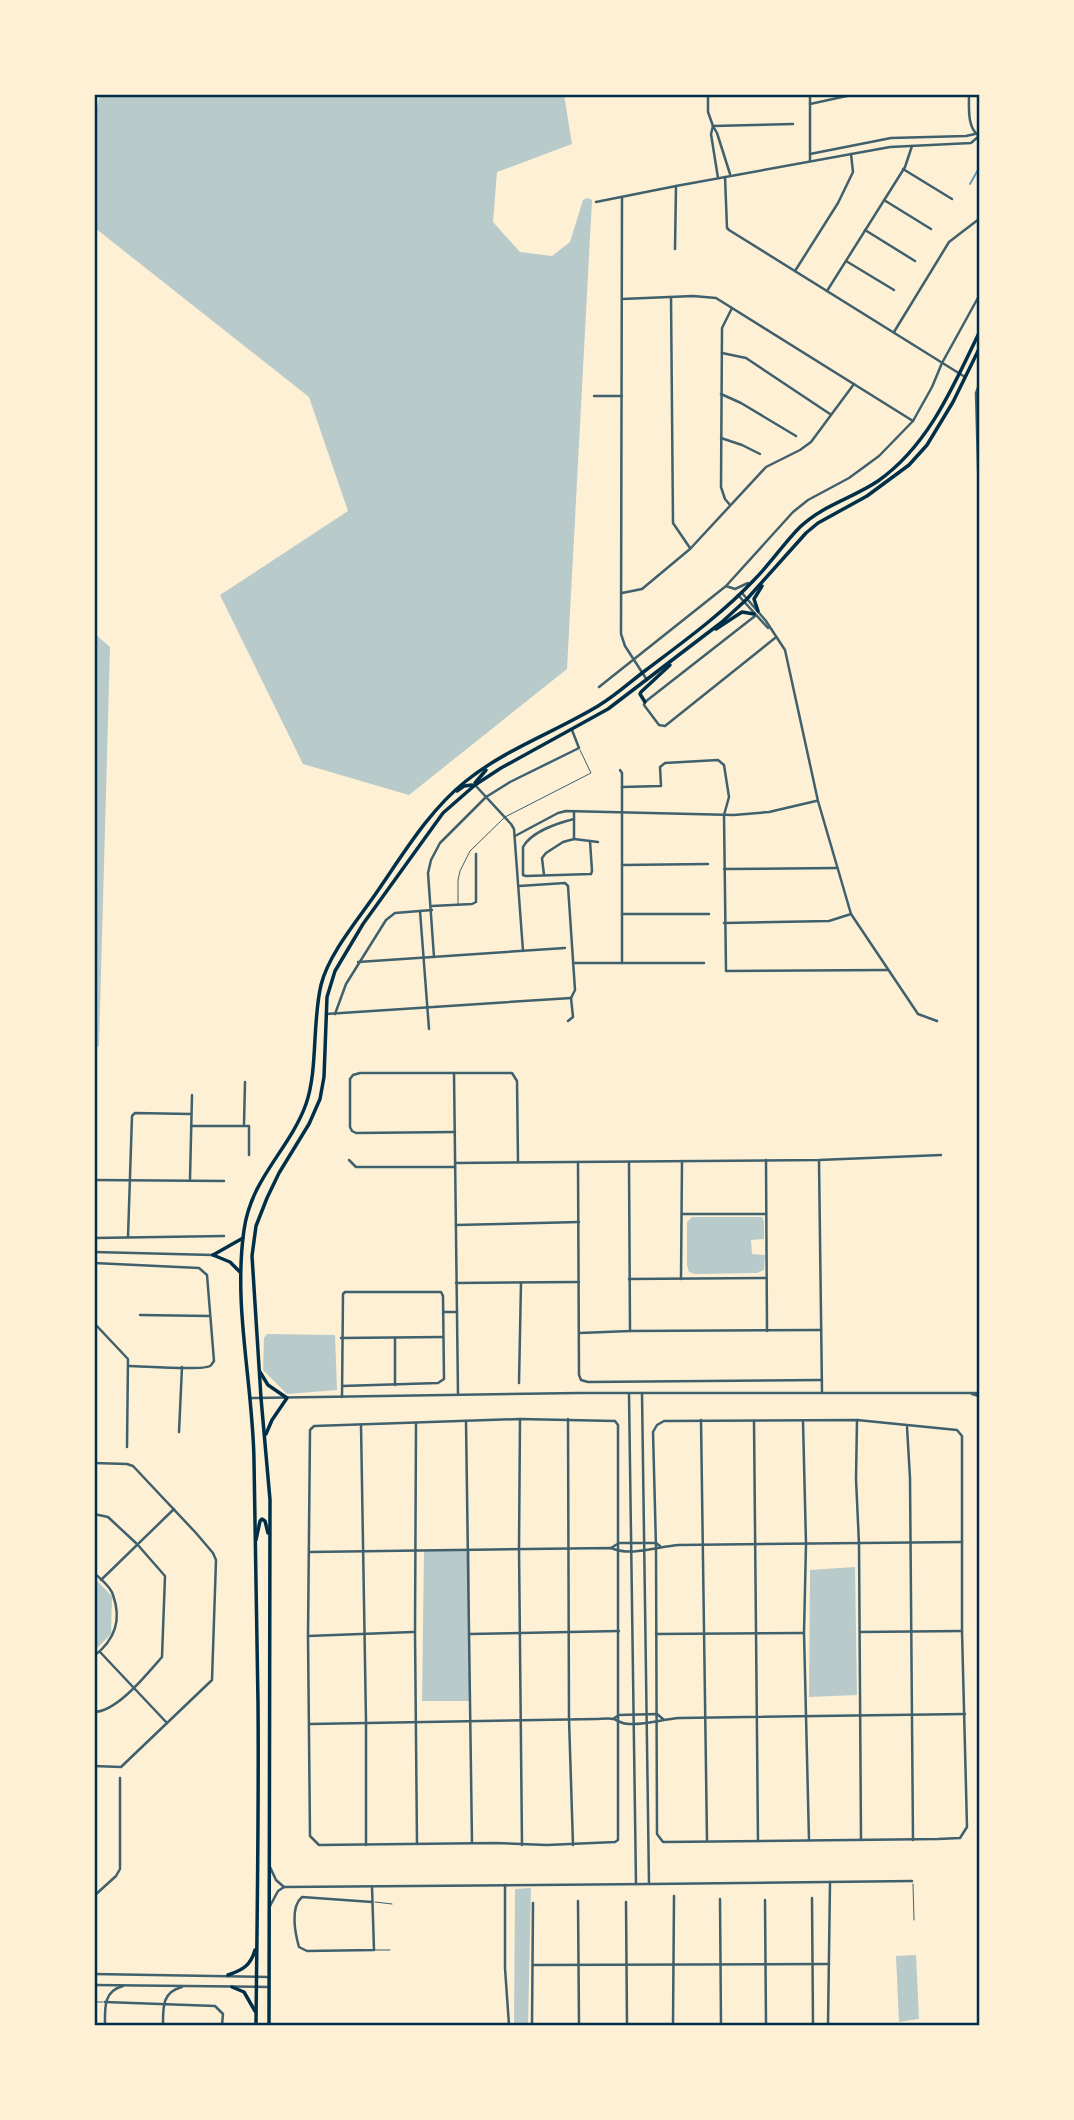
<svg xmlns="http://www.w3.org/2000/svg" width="1074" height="2120" viewBox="0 0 1074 2120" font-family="Barlow,sans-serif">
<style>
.green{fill:#b9caca}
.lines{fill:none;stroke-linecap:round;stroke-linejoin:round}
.stream{stroke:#669bbc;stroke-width:2}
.service{stroke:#3f606c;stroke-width:1}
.minor{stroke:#3f606c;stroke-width:2.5}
.tertiary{stroke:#3f606c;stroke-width:2.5}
.primary{stroke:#003049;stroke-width:3.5}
.neatline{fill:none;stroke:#003049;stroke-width:2.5}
</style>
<rect width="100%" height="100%" fill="#fdf0d5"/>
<!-- green -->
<g class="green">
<polygon points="100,95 564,95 572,144 497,172 493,222 520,252 552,256 570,242 583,200 588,198 592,200 567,669 409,795 303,764 220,595 348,511 309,397 95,228 94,119"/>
<polygon points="95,634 110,647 99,1046 95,1048"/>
<polygon points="692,1217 762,1217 764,1221 764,1239 751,1240 752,1254 765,1255 764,1270 757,1273 695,1274 689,1272 687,1265 687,1222"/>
<polygon points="267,1334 335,1335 337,1390 287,1394 263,1370 264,1338"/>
<polygon points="424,1551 470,1551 469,1701 422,1701"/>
<polygon points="855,1567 857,1695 809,1697 810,1570"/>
<polygon points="95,1579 112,1596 111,1634 95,1650"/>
<polygon points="531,1888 528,2025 514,2025 515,1889"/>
<polygon points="916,1955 919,2019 899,2022 896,1956"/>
</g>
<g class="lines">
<!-- stream -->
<polyline class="stream" points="970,184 979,168"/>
<!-- service -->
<g class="service">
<polyline points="458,904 458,880 460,871 470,851 505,817 591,773 580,750"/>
<polyline points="913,1884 914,1920"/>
<polyline points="375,1902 392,1904"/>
<polyline points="375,1950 390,1950"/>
<polyline points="94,2002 103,2002"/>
</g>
<!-- minor -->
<g class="minor">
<polyline points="708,94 708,112 713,126 717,133 730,174"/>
<polyline points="810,104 856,94"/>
<polyline points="713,126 793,124"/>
<polyline points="713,126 711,134 718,178"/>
<polyline points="810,154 891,138 966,136 975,134"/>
<polyline points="810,161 810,94"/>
<polyline points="903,169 952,199"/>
<polyline points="725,177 727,228 729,230 965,377"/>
<polyline points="622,197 621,634 625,646 647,680"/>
<polyline points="884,200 931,229"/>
<polyline points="596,202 676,186 890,147 971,143 979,136"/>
<polyline points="865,230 915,261"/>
<polyline points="675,249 676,186"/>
<polyline points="846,261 894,290"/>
<polyline points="795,271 838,203 853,172 851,154"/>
<polyline points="827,291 905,167 912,146"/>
<polyline points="671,297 673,523 690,548"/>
<polyline points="622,299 693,296 716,298 913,421"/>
<polyline points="894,332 949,242 979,219"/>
<polyline points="722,353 746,358 830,414"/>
<polyline points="979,385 976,393 979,502"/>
<polyline points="721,394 741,403 796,436"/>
<polyline points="594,396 622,396"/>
<polyline points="721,438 742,445 760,454"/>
<polyline points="730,505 725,499 721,487 722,328 732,308"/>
<polyline points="979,547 979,588"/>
<polyline points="726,586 735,589 748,583"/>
<polyline points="622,593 642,589 690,549 766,467 800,450 811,442 854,384"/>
<polyline points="742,593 766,621 785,650 818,801 851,914 918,1014 937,1021"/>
<polyline points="738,595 768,628"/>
<polyline points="755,616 645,702 644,705 659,725 665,726 775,638"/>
<polyline points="599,687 726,586 793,512 808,500 849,478 879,456 913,421 932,387 942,363 979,296"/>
<polyline points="620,770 622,773 622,963"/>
<polyline points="475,785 511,824 514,829 523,951"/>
<polyline points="622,787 661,786 660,767 665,763 718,760 724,765 729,797 724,815 726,971 888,970"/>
<polyline points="574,812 574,839"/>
<path d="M 574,819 C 558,823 531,832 523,847 L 523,875 L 526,876 L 591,874 L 592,871 L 590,841"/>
<polyline points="515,836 558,813 566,811 734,815 769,812 816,801"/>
<polyline points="622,865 708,864"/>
<polyline points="724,869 836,868"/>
<polyline points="544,875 542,858 546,853 563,842 574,839 598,842"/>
<polyline points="519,886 565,883 568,886 575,990 571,998"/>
<polyline points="432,906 472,904 476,902 476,854"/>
<polyline points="420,911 429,1029"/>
<polyline points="622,914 709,914"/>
<polyline points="724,923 829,921 851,914"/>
<polyline points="434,957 428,873 431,860 440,843 486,797 510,782 579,748 572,730"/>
<polyline points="358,962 565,948"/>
<polyline points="573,963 704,963"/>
<polyline points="326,1014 571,998"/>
<polyline points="335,1014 346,984 386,920 395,913 432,910"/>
<polyline points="568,1021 573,1017 571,998"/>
<polyline points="454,1073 458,1394"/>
<polyline points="244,1124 245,1082"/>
<polyline points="191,1126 249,1126 249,1155"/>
<polyline points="455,1132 356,1133 352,1131 350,1127 350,1079 353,1075 360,1073 512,1073 517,1081 518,1161"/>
<polyline points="349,1160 356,1167 455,1167"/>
<polyline points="766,1160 767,1331"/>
<polyline points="819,1161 822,1392"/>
<polyline points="578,1162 579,1375 581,1380 588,1382 822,1380"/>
<polyline points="455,1163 819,1160 941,1155"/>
<polyline points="629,1163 630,1331"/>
<polyline points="190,1179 192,1095"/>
<polyline points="94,1180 224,1181"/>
<polyline points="682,1214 766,1214"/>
<polyline points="456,1225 579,1222"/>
<polyline points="128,1237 132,1116 135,1113 191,1114"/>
<polyline points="94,1238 224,1236"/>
<path d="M 94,1263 L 199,1268 L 207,1275 L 214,1361 C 212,1363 212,1365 210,1366 C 202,1371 142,1366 129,1366"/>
<polyline points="629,1279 766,1278"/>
<polyline points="681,1279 682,1161"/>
<polyline points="456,1283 579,1282"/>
<polyline points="443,1312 457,1312"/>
<polyline points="140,1315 209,1316"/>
<polyline points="94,1323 128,1359 127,1447"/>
<polyline points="580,1333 630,1331 821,1330"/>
<polyline points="341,1338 443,1337"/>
<polyline points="519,1383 521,1283"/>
<polyline points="395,1385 395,1338"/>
<polyline points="342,1397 343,1294 345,1292 441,1292 443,1296 444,1379 438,1383 342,1386"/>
<polygon points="520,1419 615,1421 618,1425 618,1840 615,1842 547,1845 495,1843 319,1845 310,1836 308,1636 310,1430 314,1426"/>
<polyline points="520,1419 519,1548 522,1845"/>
<polyline points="568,1419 569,1719 573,1845"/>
<polyline points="701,1420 707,1840"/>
<polygon points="857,1420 957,1430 962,1436 962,1631 967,1827 960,1838 938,1839 663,1842 657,1834 656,1547 653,1432 657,1425 664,1421"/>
<polyline points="857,1420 856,1479 859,1544 861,1840"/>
<polyline points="466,1421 472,1843"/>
<polyline points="754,1421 758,1841"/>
<polyline points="803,1421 806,1544 804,1633 809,1840"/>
<polyline points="416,1424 415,1632 417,1844"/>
<polyline points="361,1425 366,1721 366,1845"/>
<polyline points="907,1427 910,1478 913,1840"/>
<polyline points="179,1432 182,1367"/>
<polyline points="94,1463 127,1464 133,1466 196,1533 213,1553 216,1560 212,1680 121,1767 94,1766"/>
<path d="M 94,1514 L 108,1517 L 137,1544 L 165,1576 L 162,1657 C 147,1674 117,1712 94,1712"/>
<polyline points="611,1548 619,1543 656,1543 660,1546"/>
<path d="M 310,1552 L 611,1548 C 631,1557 659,1546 679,1545 L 962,1542"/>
<path d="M 94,1573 C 101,1579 111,1587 113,1595 C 122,1620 115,1640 94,1656"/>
<polyline points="101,1580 174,1509"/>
<polyline points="860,1632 962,1631"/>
<polyline points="469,1634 619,1631"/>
<polyline points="656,1634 803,1633"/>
<polyline points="308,1636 413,1632"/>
<polyline points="100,1652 167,1723"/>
<polyline points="613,1719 619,1715 657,1714 663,1719"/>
<path d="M 310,1724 L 596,1719 C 601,1719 609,1718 614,1719 C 620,1722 622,1724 629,1724 C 648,1725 662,1719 680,1718 L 965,1714"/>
<polyline points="650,1884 912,1881"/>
<polyline points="505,1885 505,1968 509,2025"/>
<path d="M 372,1887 L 374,1950 L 307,1951 L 299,1947 C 295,1933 290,1907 302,1897 L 372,1902"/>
<polyline points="94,1896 116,1876 120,1869 120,1778"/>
<polyline points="812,1898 813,2025"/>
<polyline points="720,1899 721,2025"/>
<polyline points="765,1900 766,2025"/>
<polyline points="578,1901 579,2025"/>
<polyline points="626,1902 627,2025"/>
<polyline points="533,1965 829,1964"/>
<polyline points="105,2002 215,2006 223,2014 222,2025"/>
<path d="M 105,2025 C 105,2009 103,1991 123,1986"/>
<path d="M 163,2025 C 163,2007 162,1992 182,1987"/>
<polyline points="532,2025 533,1903"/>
<polyline points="673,2025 674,1896"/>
<polyline points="828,2025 830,1882"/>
</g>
<!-- tertiary -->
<g class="tertiary">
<path d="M 969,94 C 969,108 967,128 979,136"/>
<polyline points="94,1252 213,1255"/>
<polyline points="642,1393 649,1884"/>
<polyline points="629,1394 636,1884"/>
<polyline points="972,1394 979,1396"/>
<polyline points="251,1398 579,1393 979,1393"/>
<polyline points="270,1867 276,1880 284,1887"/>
<polyline points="284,1887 648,1884"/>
<polyline points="270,1906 278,1891 284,1887"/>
<polyline points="94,1974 269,1977"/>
<polyline points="94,1985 269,1987"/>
</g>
<!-- primary -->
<g class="primary">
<polyline points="758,611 754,599 762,586"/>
<polyline points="716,629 742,612 754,614"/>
<polyline points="645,702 640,694 641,692 670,665"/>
<polyline points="475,783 486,770"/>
<polyline points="457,791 464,786 472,785"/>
<polyline points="213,1255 243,1238"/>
<polyline points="213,1255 230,1262 240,1272"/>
<polyline points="260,1372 268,1385 287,1398 272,1420 266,1434"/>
<polyline points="256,1540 260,1521 262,1519 265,1521 268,1533"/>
<path d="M 228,1975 C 243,1970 251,1965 255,1950"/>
<polyline points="232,1987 244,1992 255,2011"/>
<path d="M 256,2025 C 257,1918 259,1810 258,1703 C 257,1622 255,1542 254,1461 C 253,1384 233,1307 244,1230 C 251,1178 290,1149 306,1104 C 318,1070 312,1023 321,985 C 328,956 355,923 372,899 C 401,858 427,812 466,781 C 506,749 555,732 598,706 C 615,696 630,682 646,670 C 683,642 722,614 754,580 C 771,563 784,543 800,527 C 823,505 853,498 878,481 C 928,446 953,387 979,333"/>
<polyline points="269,2025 270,1500 261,1398 252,1256 256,1226 267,1198 279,1173 309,1124 320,1099 324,1077 327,997 335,971 363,924 443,813 475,785 501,768 608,709 722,622 747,599 806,533 818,523 867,496 909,465 927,445 953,402 979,349"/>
</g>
</g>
<!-- border -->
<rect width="1074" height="2120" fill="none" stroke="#fdf0d5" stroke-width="192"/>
<rect x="96" y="96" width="882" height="1928" class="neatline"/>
</svg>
